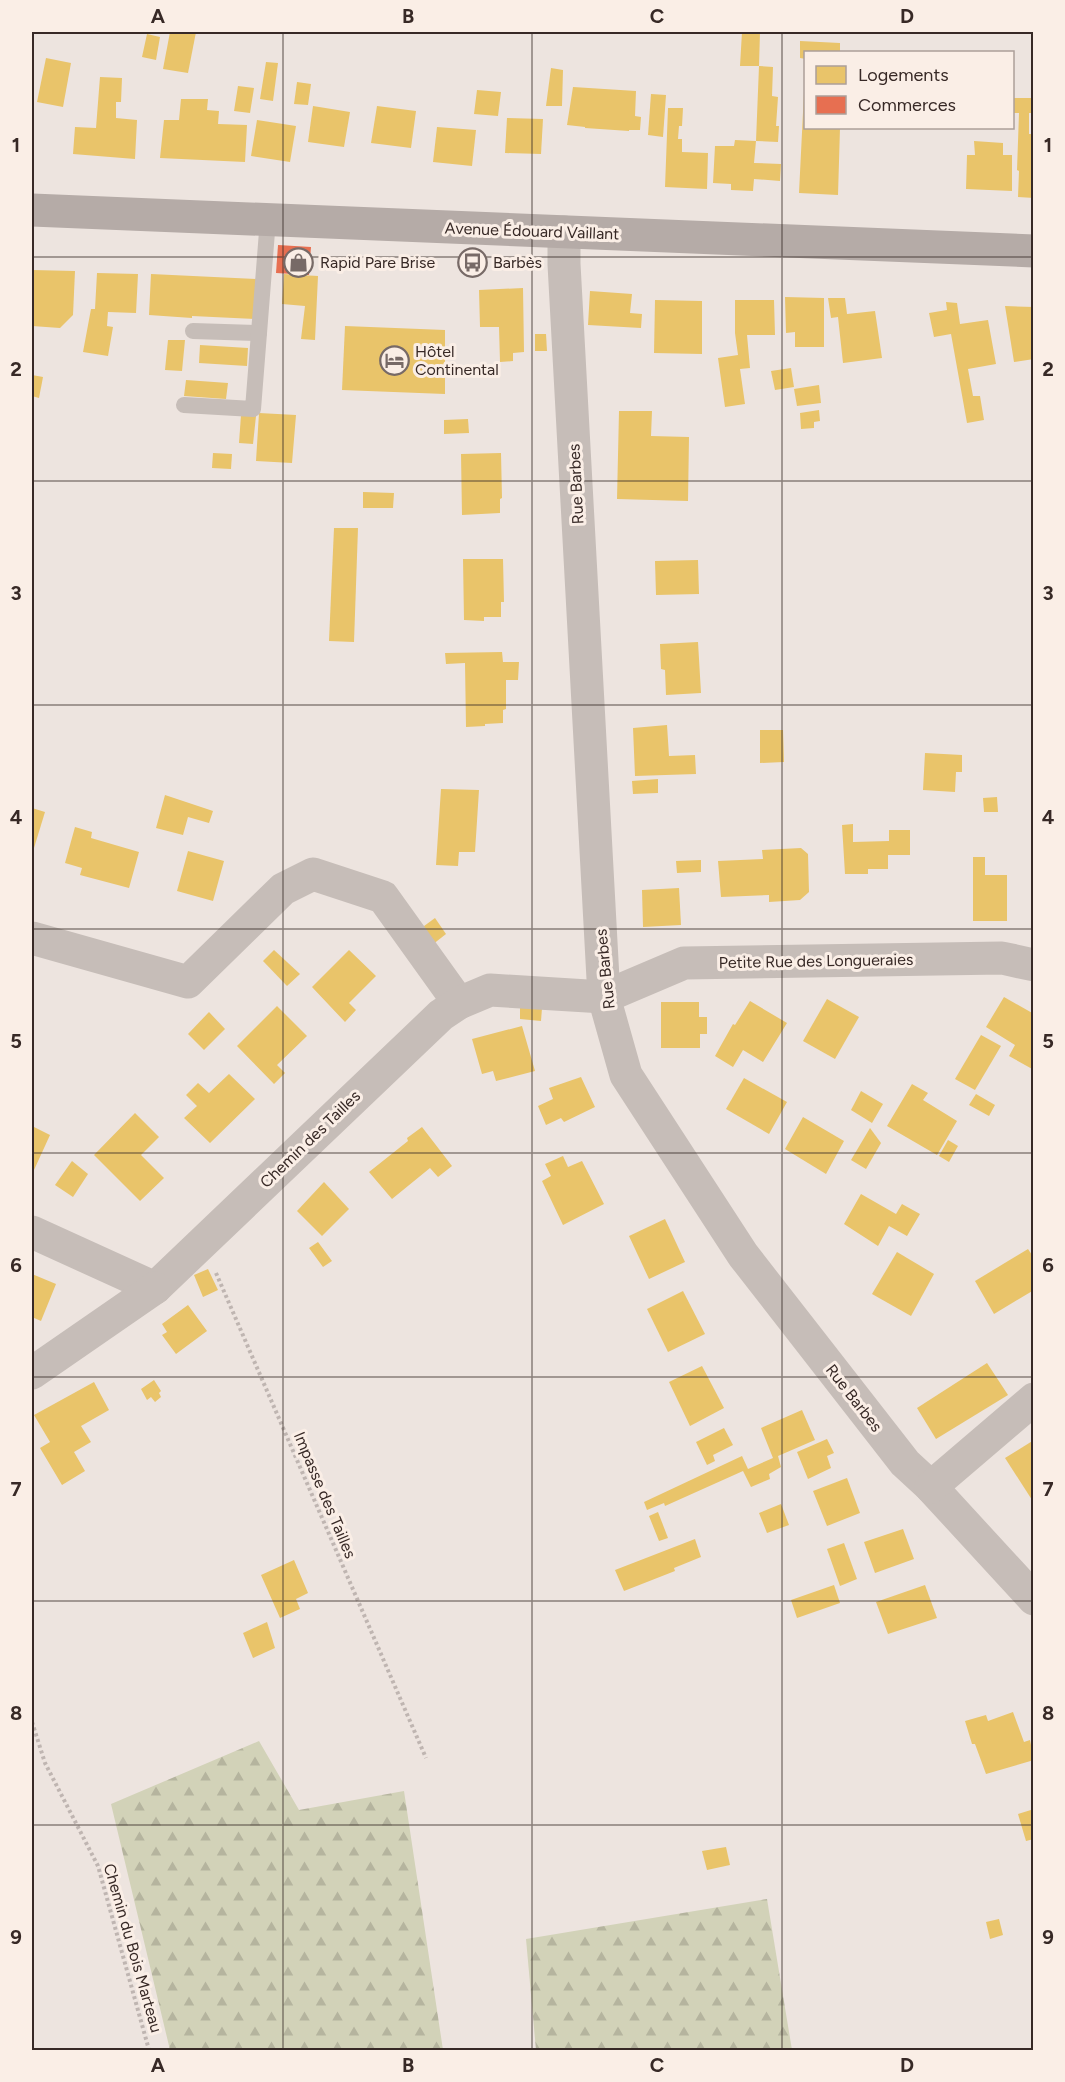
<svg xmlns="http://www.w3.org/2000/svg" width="1065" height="2082" viewBox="0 0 1065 2082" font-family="Figtree,sans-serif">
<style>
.forest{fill:url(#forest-firs)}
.homes{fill:#e9c46a}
.shops{fill:#e76f51}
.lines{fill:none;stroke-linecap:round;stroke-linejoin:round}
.path{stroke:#bfb5b1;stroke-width:4;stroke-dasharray:3 3;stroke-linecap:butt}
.lane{stroke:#c6bdb8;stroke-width:16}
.street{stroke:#c6bdb8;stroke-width:33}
.primary{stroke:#b5aba7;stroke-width:33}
.grid{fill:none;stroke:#372926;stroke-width:1.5;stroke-opacity:0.55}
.labels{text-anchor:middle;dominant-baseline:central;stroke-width:6;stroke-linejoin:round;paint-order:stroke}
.street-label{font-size:16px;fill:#372926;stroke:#faeee6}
.poi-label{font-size:16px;fill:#372926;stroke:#faeee6;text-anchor:start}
.neatline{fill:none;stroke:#372926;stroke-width:2}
.grid-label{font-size:20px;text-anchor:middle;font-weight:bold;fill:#372926}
</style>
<defs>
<pattern id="forest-firs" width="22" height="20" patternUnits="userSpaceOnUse" patternTransform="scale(1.5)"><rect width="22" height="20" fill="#d2d2b8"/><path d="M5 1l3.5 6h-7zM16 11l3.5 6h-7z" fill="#b5b49e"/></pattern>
</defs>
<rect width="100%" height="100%" fill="#ede4df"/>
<!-- forest -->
<g class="forest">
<polygon points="259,1741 299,1810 404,1791 443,2050 170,2050 111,1804"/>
<polygon points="767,1899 792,2050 536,2050 526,1939"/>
</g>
<!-- homes -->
<g class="homes">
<polygon points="170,32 196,32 188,73 163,69"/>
<polygon points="742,32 760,32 759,66 773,67 772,96 778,97 776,126 779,126 778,142 756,141 759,66 740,66"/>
<polygon points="147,34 160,37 156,60 142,57"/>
<polygon points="800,41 840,43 840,52 806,52 806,59 800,58"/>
<polygon points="46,58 71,63 63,107 37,102"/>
<polygon points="266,62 278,63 273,101 260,99"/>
<polygon points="551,68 563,70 562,106 546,106"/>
<polygon points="100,77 122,78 121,102 116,102 116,118 137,120 135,159 73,154 75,127 96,128"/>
<polygon points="297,82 311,84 308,105 294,104"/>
<polygon points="238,86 254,88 250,113 234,111"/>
<polygon points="573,87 636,91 635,116 641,117 640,130 629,130 629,131 585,128 585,127 567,125"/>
<polygon points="477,90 501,92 498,116 474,114"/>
<polygon points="804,92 806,92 806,128 840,128 838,195 799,193"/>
<polygon points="651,94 666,95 663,137 648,135"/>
<polygon points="1012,98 1034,98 1034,113 1029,113 1029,134 1034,134 1034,198 1018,197 1019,171 1017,170 1019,113 1012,113"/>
<polygon points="181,99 208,99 207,110 219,111 218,124 247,125 245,162 160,158 164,120 179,120"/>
<polygon points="313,106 350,112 344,147 308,142"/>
<polygon points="377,106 416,111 411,148 371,143"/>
<polygon points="668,108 683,108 682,126 679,126 678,139 682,139 682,152 708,153 707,189 665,187"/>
<polygon points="507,118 543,119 541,154 505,153"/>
<polygon points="257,120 296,126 290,162 251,156"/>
<polygon points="437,127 476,130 472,166 433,162"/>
<polygon points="735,140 756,141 754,163 781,164 780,181 754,179 753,191 731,190 731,184 713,183 715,146 734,146"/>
<polygon points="974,141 1003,143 1003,155 1012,155 1012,191 966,189 967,155 975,155"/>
<polygon points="32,270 75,271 73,315 60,328 32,326"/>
<polygon points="97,273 138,274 136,313 108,312 107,326 113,327 108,356 83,352 91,309 95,309"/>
<polygon points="151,274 258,279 255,319 192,316 192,318 149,315"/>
<polygon points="284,274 318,276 315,340 301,339 305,306 282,304"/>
<polygon points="523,288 524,352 513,353 513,361 500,362 499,327 480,327 479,290"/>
<polygon points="590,291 632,294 630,313 642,314 641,328 588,325"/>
<polygon points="785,297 824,298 824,347 795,347 795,332 786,333"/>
<polygon points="828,298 845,298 847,314 875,311 882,358 843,363 838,317 831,318"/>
<polygon points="655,300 702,301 702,354 654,353"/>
<polygon points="735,300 774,300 775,335 747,335 750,368 740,369 745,404 725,407 718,358 738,355 735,333"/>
<polygon points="946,302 957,303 960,324 988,320 996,364 968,369 973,396 980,396 984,420 967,423 951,334 934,337 929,313 947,310"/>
<polygon points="1005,306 1034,307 1034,359 1014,362"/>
<polygon points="345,326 445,330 445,394 342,390"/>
<polygon points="535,334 546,334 547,351 535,351"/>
<polygon points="168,340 185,340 182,371 165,370"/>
<polygon points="200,345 248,348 247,366 199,363"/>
<polygon points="791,368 794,387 775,390 771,371"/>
<polygon points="32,375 43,377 39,398 32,396"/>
<polygon points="186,380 228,383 226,399 184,396"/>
<polygon points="819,385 821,403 797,406 794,389"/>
<polygon points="819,410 820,421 814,422 814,428 801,429 800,413"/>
<polygon points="619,411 652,411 651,436 689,437 688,501 617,499"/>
<polygon points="259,413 296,415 292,463 256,461"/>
<polygon points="241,415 256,416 253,444 239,443"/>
<polygon points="468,419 469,433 444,434 444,420"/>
<polygon points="213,453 232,454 231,469 212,468"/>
<polygon points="501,453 502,498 500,499 500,513 462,515 461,454"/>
<polygon points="363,492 394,493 393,508 363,508"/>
<polygon points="334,528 358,528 354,642 329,641"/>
<polygon points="463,559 503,559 504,602 501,602 501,617 484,617 484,621 464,620"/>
<polygon points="698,560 699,594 656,595 655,561"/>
<polygon points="698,642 701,693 666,695 665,670 661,669 660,644"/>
<polygon points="502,652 503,662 519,662 518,680 506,680 506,709 503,710 503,723 485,724 485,726 466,727 465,663 446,664 445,653"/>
<polygon points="667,725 669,756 695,755 696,774 635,776 633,728"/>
<polygon points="760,730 783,730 784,762 760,763"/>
<polygon points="925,753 962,755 962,772 956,772 955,792 923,790"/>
<polygon points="658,779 658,793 633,794 632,781"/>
<polygon points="441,789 479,790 475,852 459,852 458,866 436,865"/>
<polygon points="165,795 213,811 209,823 188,817 183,835 156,828"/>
<polygon points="997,797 998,812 984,812 983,798"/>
<polygon points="32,808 45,812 34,848 32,847"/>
<polygon points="853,824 853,842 889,841 889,830 910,830 910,855 888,855 888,869 868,869 868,874 845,874 842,825"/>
<polygon points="75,827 92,832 91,838 139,852 129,888 80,875 82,868 65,863"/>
<polygon points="801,848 808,854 809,892 800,900 769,902 769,895 721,897 718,861 763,859 762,850"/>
<polygon points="188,851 224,861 213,901 177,891"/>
<polygon points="973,857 985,857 985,875 1007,875 1007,921 973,921"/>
<polygon points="701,860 701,872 677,873 676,861"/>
<polygon points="679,888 681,925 643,927 642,890"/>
<polygon points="435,918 446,934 432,945 420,929"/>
<polygon points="274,950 300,974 287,986 263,961"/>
<polygon points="349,950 376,976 349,1003 356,1010 345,1022 312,987"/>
<polygon points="1004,997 1034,1014 1034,1070 1009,1056 1015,1045 986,1027"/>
<polygon points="827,999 859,1017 835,1059 803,1041"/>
<polygon points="750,1001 787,1023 763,1062 743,1050 733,1067 715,1056 733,1024 735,1025"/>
<polygon points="661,1002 699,1002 699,1017 707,1017 707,1034 700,1034 700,1048 661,1048"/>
<polygon points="277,1006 307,1036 277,1065 285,1073 274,1084 237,1046"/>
<polygon points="520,1007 542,1008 541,1021 520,1019"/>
<polygon points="209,1012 225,1029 204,1050 188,1034"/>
<polygon points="522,1026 535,1071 496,1081 493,1071 482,1074 472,1039"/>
<polygon points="981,1035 1001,1046 975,1090 955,1079"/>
<polygon points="229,1074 255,1099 210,1143 184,1118 197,1106 186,1095 198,1083 209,1093"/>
<polygon points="581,1077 595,1107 564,1122 561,1118 546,1125 538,1106 553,1099 549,1088"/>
<polygon points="744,1078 787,1102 769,1134 726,1109"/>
<polygon points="912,1084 928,1093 923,1100 957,1121 937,1155 887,1126"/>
<polygon points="861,1091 883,1104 872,1123 851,1110"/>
<polygon points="976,1094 995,1105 989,1116 969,1105"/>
<polygon points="135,1113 159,1137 141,1155 164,1178 140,1201 94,1155"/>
<polygon points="803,1117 844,1141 826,1174 785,1149"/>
<polygon points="32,1126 50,1135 34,1170 32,1169"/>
<polygon points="422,1127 452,1166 438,1177 430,1168 392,1199 369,1172 408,1141 407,1138"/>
<polygon points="870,1128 881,1143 866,1169 851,1160"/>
<polygon points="948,1140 958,1146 949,1162 939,1156"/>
<polygon points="563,1156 568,1167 582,1161 604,1204 563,1225 542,1181 551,1176 545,1164"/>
<polygon points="72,1161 88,1174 73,1197 55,1185"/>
<polygon points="324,1182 349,1209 322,1236 297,1211"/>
<polygon points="861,1194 896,1214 902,1204 920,1214 907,1236 889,1226 878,1246 844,1224"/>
<polygon points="665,1219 685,1262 649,1279 629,1236"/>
<polygon points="318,1242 332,1261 323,1267 309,1248"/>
<polygon points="1028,1249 1034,1258 1034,1290 994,1314 975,1281"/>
<polygon points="897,1252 934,1274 911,1316 872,1294"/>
<polygon points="208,1269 218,1290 203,1297 194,1275"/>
<polygon points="32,1274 56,1284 41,1321 32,1317"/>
<polygon points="683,1291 705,1334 668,1352 647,1309"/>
<polygon points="188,1305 207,1331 176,1354 162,1335 167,1332 162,1324"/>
<polygon points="987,1363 1008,1395 936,1439 917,1408"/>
<polygon points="702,1366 724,1408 690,1426 669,1382"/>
<polygon points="154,1380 161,1391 159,1393 161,1397 155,1402 151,1397 147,1400 141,1389"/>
<polygon points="94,1382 109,1410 81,1426 91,1442 74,1452 85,1471 62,1485 40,1448 50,1442 34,1415"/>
<polygon points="802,1410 815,1440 778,1456 781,1467 769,1474 770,1479 751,1487 743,1471 665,1506 664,1503 647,1510 644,1502 742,1456 748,1469 773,1458 761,1428"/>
<polygon points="724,1428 733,1445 713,1455 715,1461 707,1465 696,1442"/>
<polygon points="827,1439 834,1453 827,1456 831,1468 808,1479 797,1452"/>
<polygon points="1034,1440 1034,1503 1005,1458"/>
<polygon points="847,1478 860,1513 827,1526 813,1491"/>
<polygon points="781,1504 789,1525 767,1533 759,1513"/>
<polygon points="658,1512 668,1538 659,1541 649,1516"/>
<polygon points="903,1529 914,1559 875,1573 864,1542"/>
<polygon points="695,1539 701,1557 674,1568 675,1571 624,1591 615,1570"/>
<polygon points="844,1543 857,1579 840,1586 827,1549"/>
<polygon points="294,1560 308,1593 296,1599 300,1609 280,1618 261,1575"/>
<polygon points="834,1585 840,1603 797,1618 791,1600"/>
<polygon points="925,1585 937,1618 888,1634 876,1602"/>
<polygon points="267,1622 275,1648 253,1658 243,1633"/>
<polygon points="1013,1712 1024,1742 1030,1740 1034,1760 986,1774 975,1744 972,1744 965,1721 986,1715 988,1721"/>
<polygon points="1034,1809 1034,1839 1026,1841 1018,1814"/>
<polygon points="726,1847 730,1865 707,1870 702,1851"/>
<polygon points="999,1919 1003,1935 990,1939 986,1922"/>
</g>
<!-- shops -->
<polygon class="shops" points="278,245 311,247 309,275 276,273"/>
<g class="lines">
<!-- path -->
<g class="path">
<polyline points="216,1273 426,1758"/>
<polyline points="32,1722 45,1763 98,1866 149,2050"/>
</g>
<!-- lane -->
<g class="lane">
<polyline points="193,331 259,333"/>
<polyline points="184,405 253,409 268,219"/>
</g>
<!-- street -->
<g class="street">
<polyline points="564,232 564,264 604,997 626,1075 743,1255 905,1463 931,1487 1034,1599"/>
<polyline points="32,938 188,982 283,889 313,874 383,897 459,1003"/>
<polyline points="32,1232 155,1288 441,1015 459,1003 490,990 604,997 684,963 1002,958 1034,965"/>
<polyline points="32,1373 155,1288"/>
<polyline points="931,1487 1034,1399"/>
</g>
<!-- primary -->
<polyline class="primary" points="32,210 1034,251"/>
</g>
<!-- grid -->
<path class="grid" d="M 283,32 L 283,2050M 532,32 L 532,2050M 782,32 L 782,2050M 32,257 L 1034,257M 32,481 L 1034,481M 32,705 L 1034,705M 32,929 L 1034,929M 32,1153 L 1034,1153M 32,1377 L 1034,1377M 32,1601 L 1034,1601M 32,1825 L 1034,1825"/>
<!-- icons -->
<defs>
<symbol id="shop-ring" viewBox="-11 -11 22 22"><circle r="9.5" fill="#faeee6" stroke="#776a67" stroke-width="1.5"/><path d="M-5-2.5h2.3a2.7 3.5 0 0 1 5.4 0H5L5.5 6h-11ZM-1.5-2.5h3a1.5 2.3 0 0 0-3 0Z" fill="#776a67"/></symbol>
<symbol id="bus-ring" viewBox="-11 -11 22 22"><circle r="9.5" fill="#faeee6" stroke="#776a67" stroke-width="1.5"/><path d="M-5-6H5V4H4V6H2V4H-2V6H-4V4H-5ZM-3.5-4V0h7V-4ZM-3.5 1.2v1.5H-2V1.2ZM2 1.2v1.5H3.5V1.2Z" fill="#776a67"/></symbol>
<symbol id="hotel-ring" viewBox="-11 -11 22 22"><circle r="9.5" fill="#faeee6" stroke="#776a67" stroke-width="1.5"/><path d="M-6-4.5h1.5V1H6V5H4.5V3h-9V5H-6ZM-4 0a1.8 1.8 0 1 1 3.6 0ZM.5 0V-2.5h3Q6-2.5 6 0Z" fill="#776a67"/></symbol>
</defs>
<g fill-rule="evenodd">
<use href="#shop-ring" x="282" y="246" width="33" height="33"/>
<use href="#bus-ring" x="456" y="246" width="33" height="33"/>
<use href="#hotel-ring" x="378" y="344" width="33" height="33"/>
</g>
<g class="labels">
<!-- street labels -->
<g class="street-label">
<text transform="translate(532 231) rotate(2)">Avenue Édouard Vaillant</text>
<text transform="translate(576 484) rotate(-93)">Rue Barbes</text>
<text transform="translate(816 961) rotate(-1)">Petite Rue des Longueraies</text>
<text transform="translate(605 969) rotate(-96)">Rue Barbes</text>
<text transform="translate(310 1139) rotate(-44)">Chemin des Tailles</text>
<text transform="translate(854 1398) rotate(52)">Rue Barbes</text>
<text transform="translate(325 1495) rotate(67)">Impasse des Tailles</text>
<text transform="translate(133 1948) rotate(74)">Chemin du Bois Marteau</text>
</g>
<!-- poi labels -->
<g class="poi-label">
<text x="320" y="262">Rapid Pare Brise</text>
<text x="493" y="262">Barbès</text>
<text x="415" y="351">Hôtel<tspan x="415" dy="18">Continental</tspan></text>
</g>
</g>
<!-- border -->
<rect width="1065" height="2082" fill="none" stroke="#faeee6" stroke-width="66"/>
<!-- legend -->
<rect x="804" y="51" width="210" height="78" fill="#faeee6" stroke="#ac9f99" stroke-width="1.5"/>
<rect x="816" y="66" width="30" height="18" fill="#e9c46a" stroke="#ac9f99" stroke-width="1.5"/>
<text x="858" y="81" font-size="18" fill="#372926">Logements</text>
<rect x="816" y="96" width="30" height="18" fill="#e76f51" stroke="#ac9f99" stroke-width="1.5"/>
<text x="858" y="111" font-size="18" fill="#372926">Commerces</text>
<rect x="33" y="33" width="999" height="2016" class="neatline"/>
<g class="grid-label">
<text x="158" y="23">A</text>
<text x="408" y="23">B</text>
<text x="657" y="23">C</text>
<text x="907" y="23">D</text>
<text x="16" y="152">1</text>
<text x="1048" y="152">1</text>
<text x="16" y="376">2</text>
<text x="1048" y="376">2</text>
<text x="16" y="600">3</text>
<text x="1048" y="600">3</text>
<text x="16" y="824">4</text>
<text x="1048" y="824">4</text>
<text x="16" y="1048">5</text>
<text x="1048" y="1048">5</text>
<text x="16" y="1272">6</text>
<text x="1048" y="1272">6</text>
<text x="16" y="1496">7</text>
<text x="1048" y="1496">7</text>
<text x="16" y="1720">8</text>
<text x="1048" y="1720">8</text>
<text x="16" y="1944">9</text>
<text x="1048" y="1944">9</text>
<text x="158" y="2072">A</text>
<text x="408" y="2072">B</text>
<text x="657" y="2072">C</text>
<text x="907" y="2072">D</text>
</g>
</svg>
